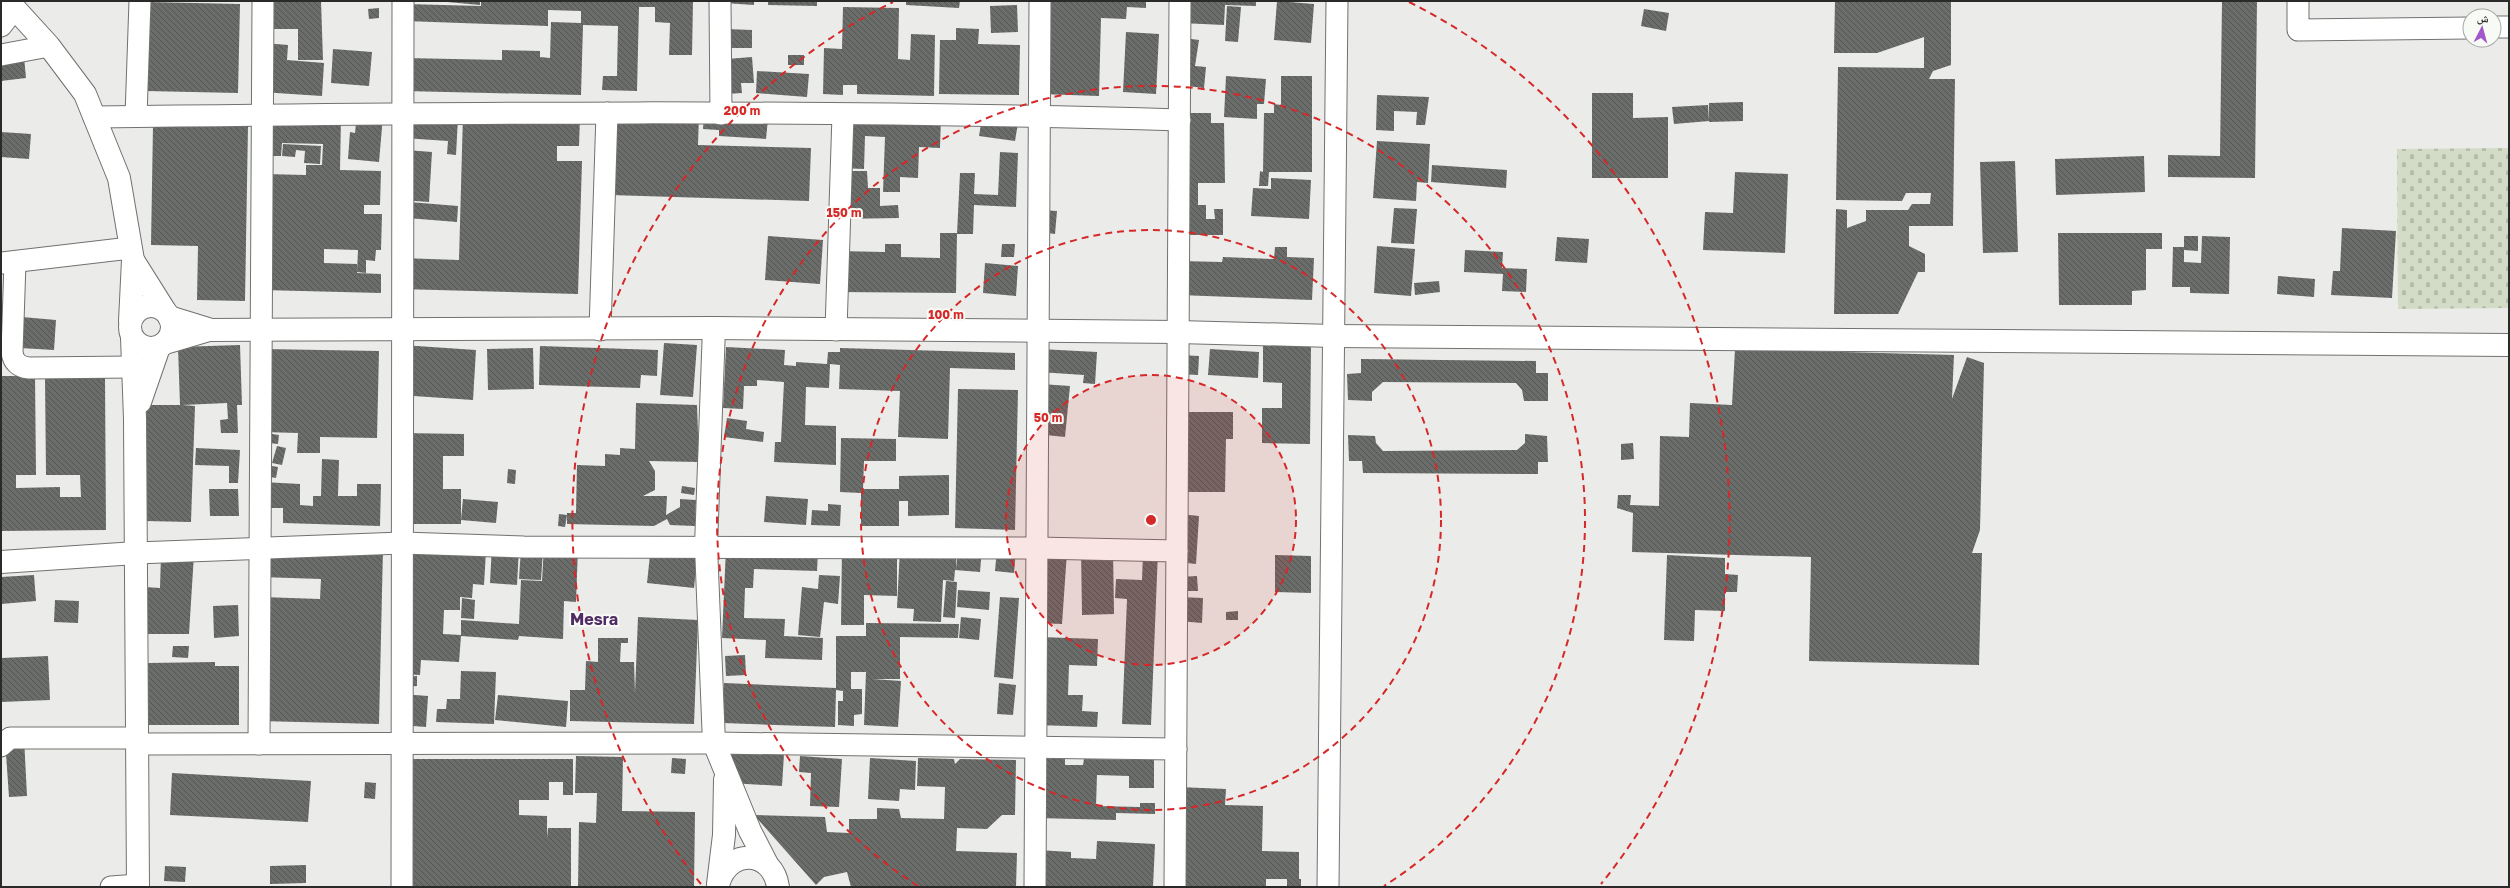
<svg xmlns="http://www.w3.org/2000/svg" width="2510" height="888" viewBox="0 0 2510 888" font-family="'Golos Text','Noto Naskh Arabic',sans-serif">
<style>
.cemetery{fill:url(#cemetery-stones)}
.building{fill:url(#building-back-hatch)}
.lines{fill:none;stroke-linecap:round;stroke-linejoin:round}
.minor-casing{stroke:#71726f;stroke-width:23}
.secondary-casing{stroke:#71726f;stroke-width:24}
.primary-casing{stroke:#71726f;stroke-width:24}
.minor{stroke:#fff;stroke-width:21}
.secondary{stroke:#fff;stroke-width:22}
.primary{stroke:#fff;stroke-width:22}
.ring{fill:none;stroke:#d62828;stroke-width:2;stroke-dasharray:7 5}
.labels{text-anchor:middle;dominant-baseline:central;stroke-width:4;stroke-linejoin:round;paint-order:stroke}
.district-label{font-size:16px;font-weight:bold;fill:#502c64;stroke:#f8faf6}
.centre{fill:#d62828;stroke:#f8faf6;stroke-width:2}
.ring-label{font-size:12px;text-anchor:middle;font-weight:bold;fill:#d62828;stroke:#f8faf6;stroke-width:4;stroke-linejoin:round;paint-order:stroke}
</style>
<defs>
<pattern id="cemetery-stones" width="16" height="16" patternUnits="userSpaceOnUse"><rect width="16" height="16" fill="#d3dcc6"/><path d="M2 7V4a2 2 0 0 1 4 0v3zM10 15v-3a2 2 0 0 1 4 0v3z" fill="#b5bdaa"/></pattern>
<pattern id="building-back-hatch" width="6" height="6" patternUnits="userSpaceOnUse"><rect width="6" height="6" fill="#6b6d6a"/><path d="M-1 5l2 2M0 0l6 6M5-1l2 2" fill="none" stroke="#535552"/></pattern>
</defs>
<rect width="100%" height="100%" fill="#ebece9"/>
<!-- cemetery -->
<polygon class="cemetery" points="2509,148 2509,308 2398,309 2397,149"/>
<!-- building -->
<g class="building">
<polygon points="262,1 321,1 323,60 298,60 298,29 262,29"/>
<polygon points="436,1 480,1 480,5"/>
<polygon points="481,1 693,1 692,55 669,55 670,23 655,22 655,7 639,7 637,91 602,90 603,76 617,76 618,26 583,25 581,95 404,91 405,58 502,60 502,50 540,51 540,57 550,58 551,22 581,23 581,11 548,10 548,26 405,21 405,4 481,6"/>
<polygon points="725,1 754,1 754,5 724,3"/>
<polygon points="768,1 817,1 817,6 768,5"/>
<polygon points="906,1 960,1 959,8 906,5"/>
<polygon points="1042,1 1146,1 1146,8 1127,7 1126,19 1101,18 1099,96 1040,94"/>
<polygon points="1182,1 1256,1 1256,6 1225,5 1224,25 1181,23"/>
<polygon points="1277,1 1314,4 1311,43 1274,40"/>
<polygon points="1835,1 1951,1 1951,65 1933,71 1929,79 1955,79 1953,226 1909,226 1909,246 1925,254 1925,272 1918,272 1898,314 1834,314 1836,209 1847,210 1847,228 1866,221 1866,210 1908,210 1912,204 1930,204 1931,193 1906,193 1902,201 1836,200 1838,67 1924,68 1924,37 1877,53 1834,53"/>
<polygon points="2222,1 2257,1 2255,178 2168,177 2168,155 2220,156"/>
<polygon points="147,2 240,4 238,93 146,91"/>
<polygon points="1017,5 1018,32 991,33 990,6"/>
<polygon points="1227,6 1241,7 1238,42 1225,41"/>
<polygon points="843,7 899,8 898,59 910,60 911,34 935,35 934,96 857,94 857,85 843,85 843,95 823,94 824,48 842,49"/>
<polygon points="379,8 379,18 369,19 368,9"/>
<polygon points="1644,9 1669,13 1666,31 1641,26"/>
<polygon points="956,28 979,29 978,44 1020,45 1019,95 939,94 940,40 956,40"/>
<polygon points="726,29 752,30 752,48 726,48"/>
<polygon points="1126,32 1159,34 1156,94 1123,92"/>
<polygon points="1184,38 1199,40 1195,66 1206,67 1204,88 1178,85"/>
<polygon points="264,43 288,45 287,60 324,63 322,96 261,92"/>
<polygon points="333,49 372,52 369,86 331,83"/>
<rect x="788" y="55" width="16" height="10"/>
<polygon points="24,57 26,78 1,81 1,59"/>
<polygon points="752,57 754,83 741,83 742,93 726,94 727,59"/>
<polygon points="757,71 809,74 807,97 756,93"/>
<polygon points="1226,76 1266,79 1264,104 1257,104 1257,119 1224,117"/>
<polygon points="1281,76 1312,76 1312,172 1269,172 1268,186 1259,186 1260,171 1263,172 1264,113 1274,113 1274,104 1281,105"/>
<polygon points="1592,93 1633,93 1633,118 1668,117 1668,178 1592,178"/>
<polygon points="1377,95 1429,97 1425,125 1416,125 1417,112 1394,111 1394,131 1376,130"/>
<polygon points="1743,102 1743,121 1709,122 1709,103"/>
<polygon points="1708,105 1709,121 1674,124 1672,107"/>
<polygon points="612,112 699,115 698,145 811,148 809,201 610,195"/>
<polygon points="1178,113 1211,113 1211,123 1224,123 1225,183 1198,183 1198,205 1206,205 1206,219 1215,219 1214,209 1223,209 1223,235 1179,235"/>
<polygon points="357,114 383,116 379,162 348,159 350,132 355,133"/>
<polygon points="405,114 458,118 456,155 447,154 448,141 403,138"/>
<polygon points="463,114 580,117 579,146 557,146 557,161 582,161 578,294 400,289 401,258 459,260"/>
<polygon points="704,114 768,119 766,139 719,136 719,130 703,129"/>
<polygon points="840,114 941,117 940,148 919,147 918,178 900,177 900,192 883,192 885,137 865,136 864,169 839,168"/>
<polygon points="263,115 341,117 340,170 381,171 380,205 364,205 364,214 382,214 381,250 376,250 375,261 366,260 366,273 357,272 358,250 324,249 324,263 357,264 357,277 357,273 381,274 381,293 262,290 264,174 306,175 306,165 322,165 323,144 282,143 281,156 262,156"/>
<polygon points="982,118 1018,123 1015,141 979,136"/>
<polygon points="153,125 248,126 245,301 197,300 198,246 151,245"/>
<polygon points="1,132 31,134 29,159 1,157"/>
<polygon points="1377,141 1430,144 1428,183 1417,182 1416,201 1373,198"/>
<polygon points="283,144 321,146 320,164 304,163 305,151 296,150 295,157 282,156"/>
<polygon points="406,150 432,152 429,202 402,200"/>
<polygon points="1000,152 1018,153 1016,207 974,205 973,234 957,234 960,173 975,173 974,194 998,195"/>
<polygon points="2144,156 2145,192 2056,195 2055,159"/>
<polygon points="2015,161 2018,252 1983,253 1980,162"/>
<polygon points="1432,165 1507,170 1506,188 1431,182"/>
<polygon points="839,171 867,171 868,188 880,188 880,206 898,205 899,218 840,219"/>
<polygon points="1735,172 1788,174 1785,253 1703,250 1705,212 1733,213"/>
<polygon points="1271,178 1311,180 1309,219 1251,216 1253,188 1271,189"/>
<polygon points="409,202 458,206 457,222 407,218"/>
<polygon points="1394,208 1417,209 1414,244 1391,243"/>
<polygon points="1041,210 1057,211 1055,234 1039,232"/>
<polygon points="2342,228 2396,231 2392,298 2331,295 2333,271 2340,271"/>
<polygon points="940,233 957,233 956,293 838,292 838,251 885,252 885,244 901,244 901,257 940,258"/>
<polygon points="2058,233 2162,233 2162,249 2146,249 2146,290 2132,291 2132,305 2059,305"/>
<polygon points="768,236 823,240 820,284 765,280"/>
<polygon points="2184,236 2198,236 2198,251 2184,250 2184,262 2201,263 2202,236 2230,237 2229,294 2190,293 2190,287 2172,287 2173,247 2184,247"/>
<polygon points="1557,237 1589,239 1587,263 1555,261"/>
<polygon points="1002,244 1015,244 1014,257 1001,257"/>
<polygon points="1377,246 1415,249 1411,296 1374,293"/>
<polygon points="1275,247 1287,247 1287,257 1314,258 1312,300 1179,295 1180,261 1222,262 1223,257 1274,259"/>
<polygon points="1465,250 1503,252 1502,268 1527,269 1526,292 1502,291 1503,274 1464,272"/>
<polygon points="985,263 1018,266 1016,296 983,293"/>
<polygon points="2278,276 2315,279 2314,297 2277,294"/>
<polygon points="1439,281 1440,292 1415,295 1414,283"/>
<polygon points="22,317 56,320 54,350 20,348"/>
<polygon points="664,343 697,345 693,397 660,395"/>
<polygon points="1263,344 1311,344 1310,444 1262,443 1262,408 1282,408 1282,383 1263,382"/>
<polygon points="240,345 242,405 237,405 238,433 221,433 220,420 228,419 227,403 182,405 195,406 191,522 145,521 146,405 180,405 178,347"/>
<polygon points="402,345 476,350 473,400 399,395"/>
<polygon points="540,346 658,350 657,376 641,375 640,388 539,385"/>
<polygon points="726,347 785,350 784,365 796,366 796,362 827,364 828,352 840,352 840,348 1015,353 1015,370 950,368 948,439 898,437 900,391 839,389 840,365 830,364 829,388 806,387 805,425 836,426 836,465 774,462 775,442 781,442 784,382 757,380 757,386 744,386 743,409 723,408"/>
<polygon points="533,348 534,389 488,390 487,349"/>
<polygon points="264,349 379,351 377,438 320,437 320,453 297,453 298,433 263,432"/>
<polygon points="1040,349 1097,352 1095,384 1083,383 1084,375 1039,372"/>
<polygon points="1210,349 1259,352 1258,378 1208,375"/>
<polygon points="1735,349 1954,355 1952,399 1967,357 1984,363 1980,530 1972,553 1982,553 1979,665 1809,661 1811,557 1632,552 1633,513 1617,508 1618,495 1631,495 1630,505 1659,506 1660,436 1689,437 1690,403 1732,405"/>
<polygon points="1180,355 1199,356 1198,375 1179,374"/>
<polygon points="1361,359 1536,361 1536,373 1548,373 1548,401 1524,401 1522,390 1516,383 1383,382 1372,392 1372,401 1348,400 1347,374 1361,373"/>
<polygon points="2,376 35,376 36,475 16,475 16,488 60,487 60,497 81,497 80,475 46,475 45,378 105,377 106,530 1,531"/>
<polygon points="1041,384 1070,386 1065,437 1036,434"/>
<polygon points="958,389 1018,390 1015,530 955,528"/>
<polygon points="636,403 697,405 699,462 649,461 655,471 655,490 643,496 667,496 666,515 680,507 680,499 696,500 695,526 670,525 667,519 654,526 567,524 567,513 576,513 577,465 605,466 605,454 620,455 620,448 635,449"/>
<polygon points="1179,412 1233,412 1233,439 1226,439 1225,492 1179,492"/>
<polygon points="727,418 747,421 746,429 764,432 763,442 724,437"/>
<polygon points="266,433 279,435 278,444 269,443 266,465 278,467 276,478 260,475"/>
<polygon points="401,433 464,434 464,456 443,456 443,489 461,489 461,524 401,524"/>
<polygon points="1525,434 1547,436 1548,462 1538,462 1538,474 1363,473 1362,461 1349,461 1348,435 1375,436 1376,443 1383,451 1517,450 1525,443"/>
<polygon points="841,438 896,439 896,461 864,461 863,489 899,489 899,476 949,475 949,515 908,516 908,501 899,501 899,526 861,526 861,493 840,492"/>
<polygon points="1633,443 1634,459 1621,460 1621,444"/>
<polygon points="277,446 286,448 282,465 272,463"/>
<polygon points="196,448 240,450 238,483 229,483 229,466 195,465"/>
<polygon points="322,459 339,460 338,496 357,496 357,484 381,484 380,526 283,523 283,508 262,508 262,482 300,484 300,505 313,506 313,496 321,496"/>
<polygon points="508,469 516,470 515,484 507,483"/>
<polygon points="682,486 695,488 694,495 681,493"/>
<polygon points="209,489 238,489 239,516 210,516"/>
<polygon points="766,496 808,499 806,525 764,522"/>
<polygon points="463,499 498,502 496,523 461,520"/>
<polygon points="828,504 841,505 840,526 811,525 812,510 828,511"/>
<polygon points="559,514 567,515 565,527 558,526"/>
<polygon points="1180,514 1199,516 1196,564 1177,562"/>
<polygon points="492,545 519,547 517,585 490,583"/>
<polygon points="262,546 383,549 379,724 259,721 262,597 320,599 321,579 261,577"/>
<polygon points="403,546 486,551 484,585 473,584 472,598 460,597 460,610 444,610 443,634 461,635 461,620 519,624 521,580 542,581 544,546 578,548 576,602 564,601 563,639 519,636 518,640 461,636 459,662 421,660 420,675 401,674"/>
<polygon points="958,546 982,548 980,572 955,570 954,581 943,580 941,622 913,621 914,609 897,608 900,548 956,551 956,569"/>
<polygon points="842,547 897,558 897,596 864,595 864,625 841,625"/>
<polygon points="521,548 543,550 541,580 519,579"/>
<polygon points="698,548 694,588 647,583 650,555"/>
<polygon points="726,548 818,551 817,571 754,569 753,588 745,588 744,618 785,619 784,636 823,638 822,660 765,658 766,640 722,638"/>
<polygon points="997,549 1016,550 1014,573 995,571"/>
<polygon points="1113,549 1114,614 1082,615 1081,550"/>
<polygon points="1042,550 1067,552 1062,624 1037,623"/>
<polygon points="1143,551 1158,551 1151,725 1122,724 1127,599 1115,598 1116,579 1142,580"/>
<polygon points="161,554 194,554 189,634 144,634 145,587 160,588"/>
<polygon points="1275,555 1311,556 1311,593 1275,592"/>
<polygon points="1667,555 1725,558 1725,574 1738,575 1737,592 1725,592 1725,611 1695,610 1694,641 1664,640"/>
<polygon points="34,575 36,601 1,604 1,577"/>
<polygon points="819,575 840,576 838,604 824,602 820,637 798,635 802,587 818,589"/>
<polygon points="1197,576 1198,591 1180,591 1179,577"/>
<polygon points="946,581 957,582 955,618 943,617"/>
<polygon points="958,590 990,592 989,610 957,607"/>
<polygon points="1000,597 1019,598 1013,679 994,677"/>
<polygon points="1180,597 1203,598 1202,623 1179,621"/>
<polygon points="462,598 475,600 474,619 461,618"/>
<polygon points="55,600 79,601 78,623 54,622"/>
<polygon points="238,605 239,636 214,638 213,606"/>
<polygon points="1238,611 1238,620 1226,620 1226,612"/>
<polygon points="638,617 698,620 694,724 570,721 570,690 585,690 586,661 598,662 598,638 628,638 628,643 621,643 620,662 634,662 635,693"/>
<polygon points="961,617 981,619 979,640 959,638"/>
<polygon points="866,623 959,624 958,638 900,637 900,679 873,679 901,681 898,727 864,725 866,672 851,672 851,689 862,689 862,714 854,715 854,726 838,725 838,701 843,701 843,691 836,690 835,727 723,723 724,683 836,688 836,636 866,636"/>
<polygon points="1040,637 1098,639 1097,666 1069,665 1068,695 1083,695 1082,711 1098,712 1097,727 1037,725"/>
<polygon points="173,646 189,646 188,658 172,657"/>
<polygon points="745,655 746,675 726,676 725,656"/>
<polygon points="48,656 50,700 1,702 1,658"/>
<polygon points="215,662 215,666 239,666 239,725 148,725 148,663"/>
<polygon points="461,671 496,672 494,724 436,722 437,709 446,709 447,699 460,699"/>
<polygon points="417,676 417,686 403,687 402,677"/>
<polygon points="999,683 1016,685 1013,715 997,714"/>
<polygon points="402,694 428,696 426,727 400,725"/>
<polygon points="498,695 568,701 566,727 495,720"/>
<polygon points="24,738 27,796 9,797 5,739"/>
<polygon points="732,750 784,754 782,786 729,783"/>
<polygon points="576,756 623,757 622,811 695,812 694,887 578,887 579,822 596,823 597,793 575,793"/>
<polygon points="800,756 842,759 839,807 810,806 811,773 799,772"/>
<polygon points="672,758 686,759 685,774 671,773"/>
<polygon points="870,758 916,761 915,790 900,789 899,801 868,799"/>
<polygon points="918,758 954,759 955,764 960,759 1016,760 1015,815 1002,815 987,829 957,828 956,851 1017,853 1016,887 851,887 847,872 824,877 816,885 754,815 825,817 827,832 849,833 849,819 877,819 877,808 899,809 901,818 944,819 945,787 917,786"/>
<polygon points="402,759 573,759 573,795 563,795 563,782 549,782 549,800 519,800 519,815 547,816 547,838 548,828 571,828 571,887 402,887"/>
<polygon points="1038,759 1065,759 1065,765 1083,765 1084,759 1154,760 1154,788 1129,788 1129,776 1097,775 1096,806 1140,807 1140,803 1155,803 1155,814 1116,813 1116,820 1037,818"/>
<polygon points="172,773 311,781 308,822 170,815"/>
<polygon points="365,782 376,783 375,799 364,798"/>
<polygon points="1178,787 1226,789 1225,805 1263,806 1262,851 1299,852 1299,879 1301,879 1301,886 1287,886 1287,879 1266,879 1266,887 1175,887"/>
<polygon points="1097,841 1155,844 1153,887 1035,887 1037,850 1071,852 1071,858 1096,859"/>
<polygon points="306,865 306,883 270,884 270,866"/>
<polygon points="165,866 186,867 185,882 164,881"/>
</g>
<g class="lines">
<defs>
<g id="minor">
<polyline points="720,1 721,114"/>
<polyline points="2298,1 2298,30 2470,28"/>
<polyline points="1,26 15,8"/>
<polyline points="2494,27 2509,27"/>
<polyline points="1,55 49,46"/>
<polyline points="136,116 140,1"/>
<path d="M 94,117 C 456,113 818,109 1180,120"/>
<path d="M 15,262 L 12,352 C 13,362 19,367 29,368 L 133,367"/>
<polyline points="2,263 130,248"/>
<polyline points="600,330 607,113"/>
<polyline points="836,330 843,115"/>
<polyline points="136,553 402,543 524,547 1037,548 1177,551"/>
<polyline points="137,744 714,743 1176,749"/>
<polyline points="259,744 263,1"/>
<polyline points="1,746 10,738 137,738"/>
<polyline points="111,887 138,885"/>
<polyline points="402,887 403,1"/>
<polyline points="1035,887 1040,1"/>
<polyline points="1175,887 1180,1"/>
<polyline points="1328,887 1337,1"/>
</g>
<g id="secondary">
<polyline points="169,317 208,329"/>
<polyline points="714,328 706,546 714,743 750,831 767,864"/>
<polyline points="165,343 209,330 714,328 1178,332 1334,336 2509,345"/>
<polyline points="1,562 136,553"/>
<path d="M 719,882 C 730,847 773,851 778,887"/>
<polyline points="718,884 724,835 725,780"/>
</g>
<g id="primary">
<polyline points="8,1 49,46 85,94 119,178 133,260 165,311"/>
<circle cx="151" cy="327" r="21"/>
<polyline points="130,321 133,260"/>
<polyline points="132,337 135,419 138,887"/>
<polyline points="140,402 159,347"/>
</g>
</defs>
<!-- minor casing -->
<use href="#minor" class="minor-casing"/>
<!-- secondary casing -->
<use href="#secondary" class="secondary-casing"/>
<!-- primary casing -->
<use href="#primary" class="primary-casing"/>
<!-- minor -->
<use href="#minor" class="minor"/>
<!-- secondary -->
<use href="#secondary" class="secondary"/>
<!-- primary -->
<use href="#primary" class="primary"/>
</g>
<!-- distance rings -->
<circle cx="1151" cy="520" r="145" fill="#d62828" fill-opacity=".12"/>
<g class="ring">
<circle cx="1151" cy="520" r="145"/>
<circle cx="1151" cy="520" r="290"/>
<path d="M918 886A434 434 0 1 1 1384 886"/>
<path d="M701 884A579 579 0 0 1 893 2M1409 2A579 579 0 0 1 1601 884"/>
</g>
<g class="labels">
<!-- district labels -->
<g class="district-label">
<text x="594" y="619">Mesra</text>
</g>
</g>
<circle cx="1151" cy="520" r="6" class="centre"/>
<g class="ring-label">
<text x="742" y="115">200 m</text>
<text x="844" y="217">150 m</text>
<text x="946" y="319">100 m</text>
<text x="1048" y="422">50 m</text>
</g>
<!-- border -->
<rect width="2510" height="888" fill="none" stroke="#292a29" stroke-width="4"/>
<!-- north arrow -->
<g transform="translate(2482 28) rotate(6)"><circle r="19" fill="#f8faf6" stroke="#a5a7a4"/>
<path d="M0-3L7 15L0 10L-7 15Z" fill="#a257ca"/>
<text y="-6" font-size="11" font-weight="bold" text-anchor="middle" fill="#292a29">ش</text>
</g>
</svg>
